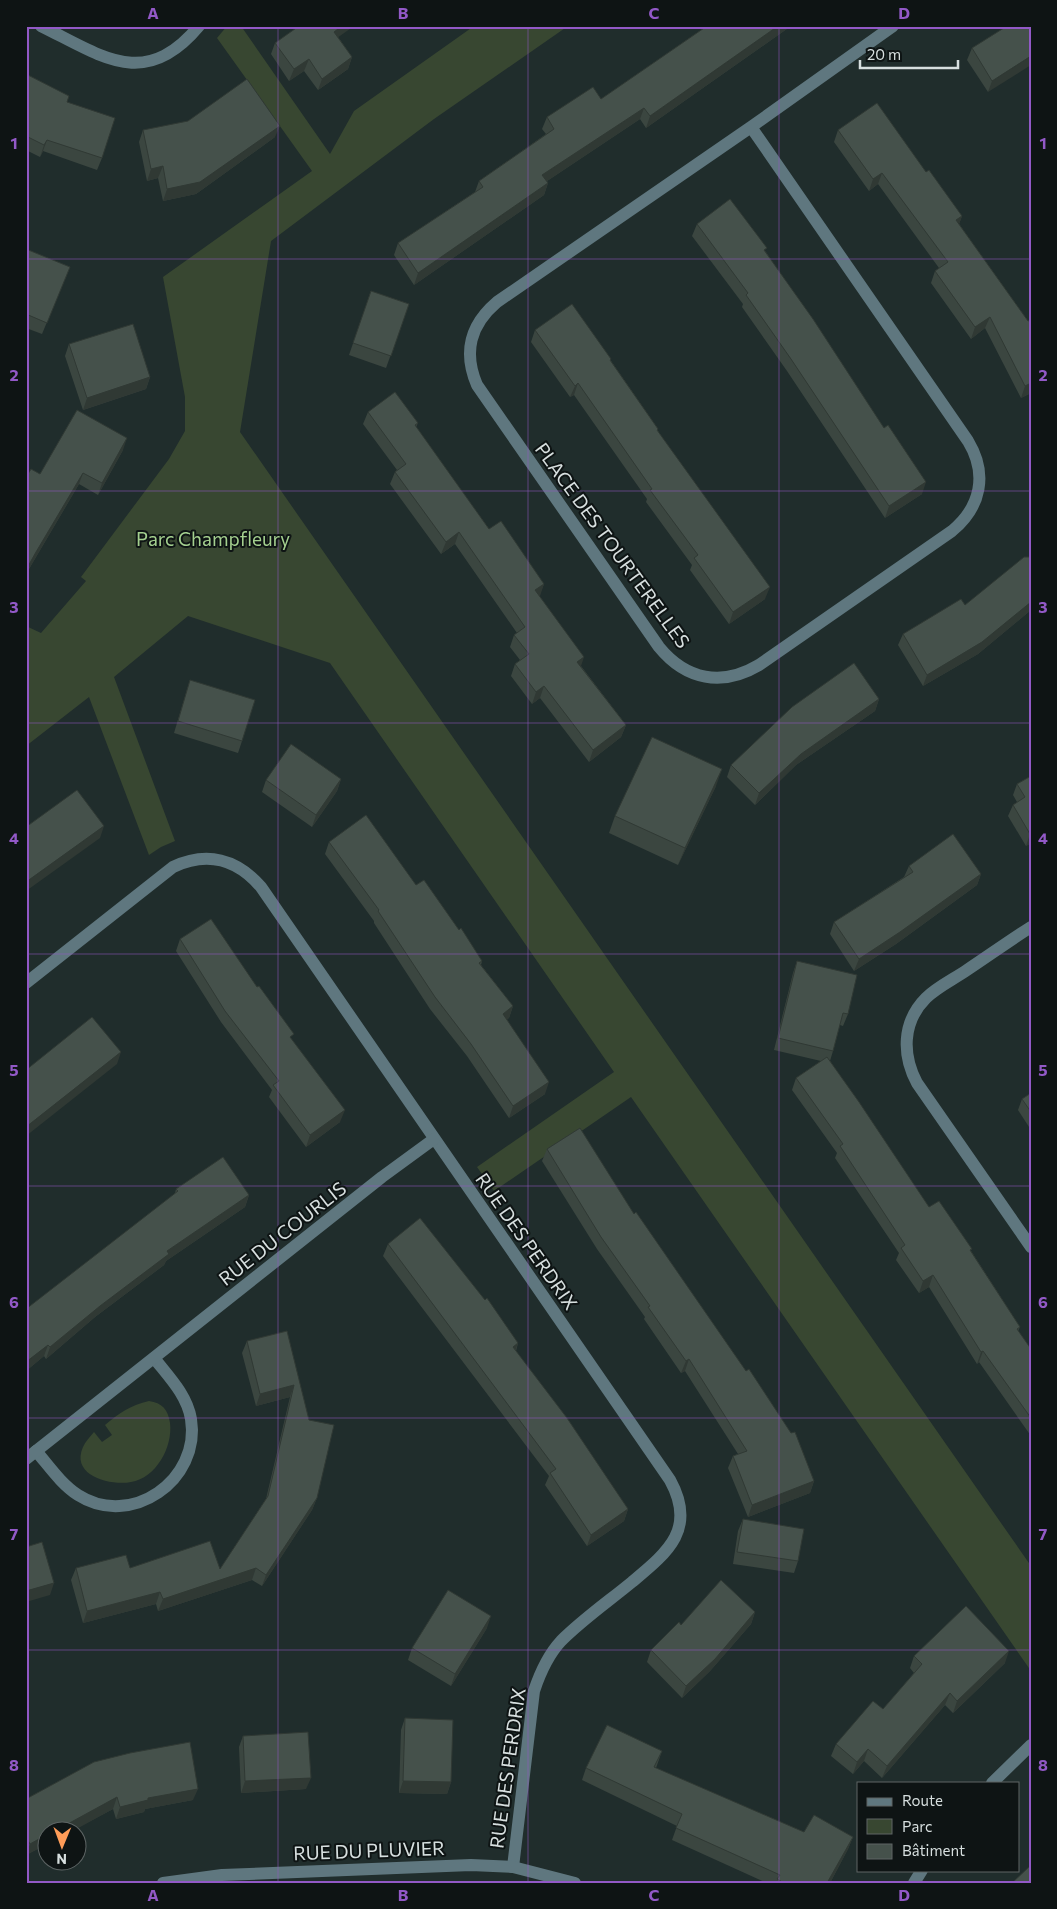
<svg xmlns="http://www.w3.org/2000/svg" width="1057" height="1909" viewBox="0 0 1057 1909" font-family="Commissioner,sans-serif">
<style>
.green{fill:#384731}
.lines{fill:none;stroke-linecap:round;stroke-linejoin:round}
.minor{stroke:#5f777f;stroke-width:12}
.wall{fill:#3b4640}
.shaded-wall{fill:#303934}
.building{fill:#45514b;stroke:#303934}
.grid{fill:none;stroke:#9259c7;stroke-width:1;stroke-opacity:0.55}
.labels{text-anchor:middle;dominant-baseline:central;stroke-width:4;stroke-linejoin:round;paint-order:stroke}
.park-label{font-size:19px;fill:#a4d08f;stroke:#0e1414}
.street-label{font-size:19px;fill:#d7dfdf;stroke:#0e1414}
.neatline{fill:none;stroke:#9259c7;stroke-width:2}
.grid-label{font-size:16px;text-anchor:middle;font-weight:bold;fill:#9259c7}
</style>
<rect width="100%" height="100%" fill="#202d2c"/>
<!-- green -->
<g class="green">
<polygon points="227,26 241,26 330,154 354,111 474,26 568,26 434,119 271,241 240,432 1031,1566 1031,1671 631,1097 494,1191 477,1167 614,1072 330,663 188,616 114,677 175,841 161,847 149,855 89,697 26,746 26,657 29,654 26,652 26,626 41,633 86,581 81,577 169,459 185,431 185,397 163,277 312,171 217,38"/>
<path d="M 149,1401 C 162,1403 168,1409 170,1423 C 173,1447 156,1478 131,1482 C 111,1486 70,1476 83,1447 C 85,1442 90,1437 94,1432 L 102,1442 L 112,1435 L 105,1425 C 119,1413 131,1405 149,1401 Z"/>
</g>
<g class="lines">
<!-- minor -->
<g class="minor">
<path d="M 41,26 C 102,56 145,91 199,26"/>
<path d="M 751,127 L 968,441 C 988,474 981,507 952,531 L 759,665 C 722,687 686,680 659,647 L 477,385 C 463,352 470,325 497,302 L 751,127 L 893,26"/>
<path d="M 1031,927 C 1009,941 988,956 967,970 C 954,979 937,987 926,998 C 902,1022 902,1055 917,1083 L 1031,1247"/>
<path d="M 26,983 L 173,867 C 207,851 237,859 261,887 L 670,1480 C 697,1529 668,1552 632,1582 C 609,1601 583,1619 561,1641 C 548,1655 540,1673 534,1691 L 513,1867"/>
<path d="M 36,1451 C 49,1466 61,1484 78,1495 C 131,1529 201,1480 191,1419 C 187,1395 169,1377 154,1358"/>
<polyline points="26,1459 382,1177 434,1139"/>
<polyline points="992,1783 1031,1745"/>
<polyline points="163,1883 222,1875 471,1865 513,1867 575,1883"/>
<polyline points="914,1883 922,1870"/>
</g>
</g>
<!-- wall -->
<g class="wall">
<polygon points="707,26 791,26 646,128 640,119 547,181 548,183 544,195 414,285 394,255 398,243 475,192 479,181 546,134 542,129 547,117 601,99"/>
<polygon points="1031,26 988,92 967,60 972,48"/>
<polygon points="338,37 352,57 348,69 318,90 304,71 289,81 271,54 275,43"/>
<polygon points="26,74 67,102 102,158 97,170 43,151 40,157 26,150"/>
<polygon points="143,130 275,137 196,194 163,201 158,178 147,181 139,142"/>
<polygon points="838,130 926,172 962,216 959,224 1028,321 1031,320 1031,393 1021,398 985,328 971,339 931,283 935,271 939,268 878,184 869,191 834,142"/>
<polygon points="697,224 766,252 922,494 885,518 787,371 742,307 743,304 692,236"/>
<polygon points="26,249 70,267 42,334 26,328"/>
<polygon points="371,291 409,304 386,368 349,355"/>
<polygon points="535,330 611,359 611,361 658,429 658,431 765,599 729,624 690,570 692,565 646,502 647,499 574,395 570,397 531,342"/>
<polygon points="69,344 150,377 146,389 83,410 65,356"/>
<polygon points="368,412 418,423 416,427 489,529 544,584 539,596 581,666 626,725 621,737 589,762 540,698 532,704 511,676 515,664 520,660 510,647 514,635 517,633 455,544 441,554 390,484 395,472 397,470 363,424"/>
<polygon points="123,450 98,495 79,484 26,574 26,477 40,474"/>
<polygon points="1031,557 1031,610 978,654 923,686 898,645 903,634 965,605"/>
<polygon points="190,680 242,741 238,753 174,733"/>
<polygon points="879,699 875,711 796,765 755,805 727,777 731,765"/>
<polygon points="1031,776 1031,843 1026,846 1008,816 1013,805 1017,802 1013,795 1017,784"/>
<polygon points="341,779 337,791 312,827 262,792 266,780"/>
<polygon points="716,786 678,865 609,833 615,816"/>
<polygon points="329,842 416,885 459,930 482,961 481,965 513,1006 509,1018 507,1019 545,1094 509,1118 467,1056 430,1009 374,923 374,921 325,854"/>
<polygon points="909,866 981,874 977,885 896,944 854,971 830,934 834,922 904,877"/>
<polygon points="180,939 292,1040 340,1122 306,1147 269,1097 272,1090 221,1022 176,951"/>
<polygon points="797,961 848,1014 843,1026 840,1025 833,1051 830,1061 929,1207 971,1251 1020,1327 1018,1331 1031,1349 1031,1436 979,1362 977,1364 929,1287 919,1293 896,1260 899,1253 835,1158 837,1153 792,1090 796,1078 821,1061 774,1050 793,973"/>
<polygon points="1031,1093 1031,1130 1018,1110 1022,1099"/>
<polygon points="547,1149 634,1214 814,1481 810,1493 748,1517 728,1468 733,1456 738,1454 685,1371 681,1373 644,1319 645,1317 597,1249 542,1161"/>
<polygon points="176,1189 249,1195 245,1207 166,1261 164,1265 95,1317 46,1359 44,1356 26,1371 175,1193"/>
<polygon points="388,1244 518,1343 516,1351 628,1509 624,1521 587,1546 545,1485 549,1476 383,1256"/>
<polygon points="287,1331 317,1498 312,1510 262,1586 252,1580 158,1611 156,1604 83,1623 71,1580 76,1568 130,1568 220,1569 266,1499 290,1397 256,1406 242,1353 247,1341"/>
<polygon points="743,1519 798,1561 794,1573 733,1564 738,1531"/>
<polygon points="755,1612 751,1624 710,1671 682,1698 647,1662 651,1650 681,1625"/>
<polygon points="487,1628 451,1686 408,1660 412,1648"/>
<polygon points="914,1656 1005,1663 953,1713 945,1705 882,1778 864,1761 853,1774 831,1756 836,1744 883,1709 914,1673 910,1668"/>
<polygon points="405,1718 451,1782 447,1794 399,1793 401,1730"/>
<polygon points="243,1736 306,1789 241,1793 239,1747"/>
<polygon points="662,1751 656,1768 804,1832 853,1837 848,1849 830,1883 767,1883 672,1840 677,1826 582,1780 586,1768"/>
<polygon points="94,1762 193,1800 145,1809 144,1812 116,1819 113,1809 26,1855 26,1799"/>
</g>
<!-- shaded-wall -->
<g class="shaded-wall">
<polygon points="342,26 354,26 330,43 334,32"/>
<polygon points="778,26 791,26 646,128 650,116"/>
<polygon points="1031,56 1031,65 988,92 992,81"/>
<polygon points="352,57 348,69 318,90 322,79"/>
<polygon points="309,59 304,71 289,81 294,69"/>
<polygon points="644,108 640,119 538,187 542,175"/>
<polygon points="280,126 275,137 196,194 163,201 167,189"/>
<polygon points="47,140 43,151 40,157 44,145"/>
<polygon points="163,166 158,178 147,181 151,169"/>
<polygon points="882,173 878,184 869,191 873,179"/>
<polygon points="548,183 544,195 414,285 418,273"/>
<polygon points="962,216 958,227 956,220"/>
<polygon points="990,317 985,328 971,339 975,327"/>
<polygon points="150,377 146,389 83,410 87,398"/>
<polygon points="578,383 574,395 570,397 575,386"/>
<polygon points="1031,383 1031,393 1021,398 1025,386"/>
<polygon points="127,438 123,450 98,495 102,483"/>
<polygon points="83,473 79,484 26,574 26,570 36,552"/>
<polygon points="926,482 922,494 885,518 889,506"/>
<polygon points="459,532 455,544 441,554 446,542"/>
<polygon points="544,584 540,596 531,602 535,590"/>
<polygon points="770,587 765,599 729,624 733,612"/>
<polygon points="1031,602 1031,610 978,654 923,686 927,675"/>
<polygon points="584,657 580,669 577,662"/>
<polygon points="544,686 540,698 532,704 536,692"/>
<polygon points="879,699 875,711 796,765 755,805 759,793 801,754"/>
<polygon points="626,725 621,737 589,762 593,750"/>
<polygon points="722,769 716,786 678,865 685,848"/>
<polygon points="341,779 337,791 312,827 316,815"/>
<polygon points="104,826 100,838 26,891 26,882"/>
<polygon points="1030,834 1031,834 1031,843 1026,846"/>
<polygon points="981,874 977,885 896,944 854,971 859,959"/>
<polygon points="513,1006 509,1018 499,1025 503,1014"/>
<polygon points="121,1052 117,1064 26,1136 26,1127"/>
<polygon points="549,1082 545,1094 509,1118 513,1106"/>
<polygon points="345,1110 340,1122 306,1147 310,1135"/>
<polygon points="249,1195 245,1207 166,1261 164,1265 95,1317 46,1359 50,1347 167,1251"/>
<polygon points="933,1275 929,1287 919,1293 923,1281"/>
<polygon points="518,1343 514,1354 513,1347"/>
<polygon points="48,1345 44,1356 26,1371 26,1362"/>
<polygon points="983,1351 979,1362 977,1364 981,1352"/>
<polygon points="689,1359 685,1371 681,1373 686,1361"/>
<polygon points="294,1385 290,1397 256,1406 260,1394"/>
<polygon points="814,1481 810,1493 748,1517 752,1505"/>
<polygon points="317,1498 312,1510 262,1586 266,1575"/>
<polygon points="628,1509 624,1521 587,1546 591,1535"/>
<polygon points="256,1568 252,1580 158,1611 163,1599"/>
<polygon points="54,1583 50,1595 26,1602 26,1591"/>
<polygon points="160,1592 156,1604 83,1623 87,1611"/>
<polygon points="755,1612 751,1624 710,1671 682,1698 686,1686"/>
<polygon points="491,1616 487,1628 451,1686 455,1674"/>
<polygon points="1009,1651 1005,1663 953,1713 957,1701"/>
<polygon points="950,1693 945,1705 882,1778 887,1766"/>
<polygon points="868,1749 864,1761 853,1774 857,1762"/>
<polygon points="311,1778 306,1789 241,1793 245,1781"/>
<polygon points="403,1781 451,1782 447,1794 399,1793"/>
<polygon points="198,1789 193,1800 145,1809 144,1812 116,1819 120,1807 148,1798"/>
<polygon points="117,1797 113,1809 71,1832 53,1832"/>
<polygon points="48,1834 48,1844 26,1855 30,1844"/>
<polygon points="853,1837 848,1849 830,1883 827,1883"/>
</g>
<!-- building -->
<g class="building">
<polygon points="299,26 342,26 334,32 352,57 322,79 309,59 294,69 275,43"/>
<polygon points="707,26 778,26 650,116 644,108 542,175 548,183 418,273 398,243 483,187 479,181 554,129 547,117 593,87 601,99"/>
<polygon points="1007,26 1031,26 1031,56 992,81 972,48"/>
<polygon points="26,74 69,96 67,102 115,118 102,158 47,140 44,145 26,136"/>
<polygon points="247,79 280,126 200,182 167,189 163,166 151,169 143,130 188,121"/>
<polygon points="877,103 926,172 929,170 962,216 956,220 1028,321 1031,320 1031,383 1025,386 990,317 975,327 935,271 948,262 882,173 873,179 838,130"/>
<polygon points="730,199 767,248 764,250 813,319 884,428 888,425 926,482 889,506 791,359 746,295 748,293 697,224"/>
<polygon points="26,249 70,267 47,323 26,314"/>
<polygon points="371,291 409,304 391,356 353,343"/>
<polygon points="572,304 611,359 610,360 658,429 657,430 770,587 733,612 694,558 698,555 650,490 652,489 578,383 575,386 535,330"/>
<polygon points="133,324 150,377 87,398 69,344"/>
<polygon points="395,392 418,423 415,425 489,529 501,521 544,584 535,590 584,657 577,662 626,725 593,750 544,686 536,692 515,664 529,654 514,635 525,627 459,532 446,542 395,472 406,464 368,412"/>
<polygon points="77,410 127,438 102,483 83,473 36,552 26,570 26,477 31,469 40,474"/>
<polygon points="1024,557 1031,557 1031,602 982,642 927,675 903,634 961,599 965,605"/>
<polygon points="854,663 879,699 801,754 759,793 731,765 792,707"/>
<polygon points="190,680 255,700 242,741 178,721"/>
<polygon points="652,737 722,769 685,848 615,816"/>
<polygon points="291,744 341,779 316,815 266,780"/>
<polygon points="1031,776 1031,834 1030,834 1013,805 1025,797 1017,784"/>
<polygon points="77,790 104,826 26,882 26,827"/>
<polygon points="366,815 416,885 424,880 459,930 461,928 482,961 479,963 513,1006 503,1014 549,1082 513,1106 471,1044 435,997 378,911 379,910 329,842"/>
<polygon points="953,834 981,874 900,932 859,959 834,922 913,872 909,866"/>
<polygon points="211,919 257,987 259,986 294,1034 290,1037 345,1110 310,1135 273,1085 279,1081 225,1011 180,939"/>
<polygon points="797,961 857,975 848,1014 843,1013 833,1051 778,1038"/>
<polygon points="92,1017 121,1052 26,1127 26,1070"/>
<polygon points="827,1057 859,1102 929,1207 939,1201 972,1249 970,1250 1020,1327 1017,1329 1031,1349 1031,1418 983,1351 981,1352 933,1275 923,1281 901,1248 905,1245 840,1146 843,1144 796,1078"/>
<polygon points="1031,1093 1031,1112 1022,1099"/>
<polygon points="580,1128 634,1214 636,1212 746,1371 749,1369 791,1433 795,1432 814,1481 752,1505 733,1456 747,1451 689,1359 686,1361 648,1307 650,1306 601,1237 547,1149"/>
<polygon points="223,1157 249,1195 167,1251 169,1254 100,1306 50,1347 48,1345 26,1362 26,1309 178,1191 176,1189"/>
<polygon points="420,1218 485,1300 487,1298 518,1343 513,1347 567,1418 628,1509 591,1535 550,1473 556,1469 388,1244"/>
<polygon points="287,1331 309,1420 334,1425 317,1498 266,1575 256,1568 163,1599 160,1592 87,1611 76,1568 126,1555 130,1568 210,1541 220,1569 268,1496 294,1385 260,1394 247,1341"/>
<polygon points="743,1519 804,1529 798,1561 737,1552"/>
<polygon points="42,1542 54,1583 26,1591 26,1547"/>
<polygon points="721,1580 755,1612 715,1659 686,1686 651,1650 679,1622 681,1625"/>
<polygon points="448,1590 491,1616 455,1674 412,1648"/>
<polygon points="966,1606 1009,1651 957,1701 950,1693 887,1766 868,1749 857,1762 836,1744 873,1701 883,1709 922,1664 914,1656"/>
<polygon points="405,1718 453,1720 451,1782 403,1781"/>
<polygon points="607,1725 662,1751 654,1767 804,1832 814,1815 853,1837 827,1883 784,1883 777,1879 780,1875 676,1828 682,1814 586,1768"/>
<polygon points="308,1732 311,1778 245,1781 243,1736"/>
<polygon points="190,1742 198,1789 148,1798 148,1800 120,1807 117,1797 53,1832 48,1832 48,1834 30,1844 26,1837 26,1799 94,1762 130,1753"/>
<polygon points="1031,1865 1031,1883 1012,1883"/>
</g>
<!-- grid -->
<path class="grid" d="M 278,26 L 278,1883M 528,26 L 528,1883M 779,26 L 779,1883M 26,259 L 1031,259M 26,491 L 1031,491M 26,723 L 1031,723M 26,954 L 1031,954M 26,1186 L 1031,1186M 26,1418 L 1031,1418M 26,1650 L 1031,1650"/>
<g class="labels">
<!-- park labels -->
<g class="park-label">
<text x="213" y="538">Parc Champfleury</text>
</g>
<!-- street labels -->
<g class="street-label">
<text transform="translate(613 545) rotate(54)">PLACE DES TOURTERELLES</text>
<text transform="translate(282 1233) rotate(-38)">RUE DU COURLIS</text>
<text transform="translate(527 1241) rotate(55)">RUE DES PERDRIX</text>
<text transform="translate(507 1768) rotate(-82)">RUE DES PERDRIX</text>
<text transform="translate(369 1850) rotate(-2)">RUE DU PLUVIER</text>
</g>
</g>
<!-- border -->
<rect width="1057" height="1909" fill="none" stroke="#0e1414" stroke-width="55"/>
<!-- legend -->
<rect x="857" y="1782" width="162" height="90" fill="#0e1414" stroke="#5e6565"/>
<rect x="867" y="1798" width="25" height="8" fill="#5f777f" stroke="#5e6565"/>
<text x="902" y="1806" font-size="15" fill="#d7dfdf">Route</text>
<rect x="867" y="1819" width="25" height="15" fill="#384731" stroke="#5e6565"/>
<text x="902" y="1832" font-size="15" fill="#d7dfdf">Parc</text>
<rect x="867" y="1844" width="25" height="15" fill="#45514b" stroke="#5e6565"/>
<text x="902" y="1856" font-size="15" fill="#d7dfdf">Bâtiment</text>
<!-- north arrow -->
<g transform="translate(62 1846) rotate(181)"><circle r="24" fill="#0e1414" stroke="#5e6565"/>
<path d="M0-4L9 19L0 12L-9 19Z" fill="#fe9c58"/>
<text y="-8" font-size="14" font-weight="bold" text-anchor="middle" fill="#d7dfdf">N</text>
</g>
<!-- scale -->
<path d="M860 60v8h98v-8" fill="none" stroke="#d7dfdf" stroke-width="2.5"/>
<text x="867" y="60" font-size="15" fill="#d7dfdf" stroke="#0e1414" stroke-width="4" paint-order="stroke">20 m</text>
<rect x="28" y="28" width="1002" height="1854" class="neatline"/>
<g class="grid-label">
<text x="153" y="19">A</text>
<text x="403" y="19">B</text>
<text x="654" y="19">C</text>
<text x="904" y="19">D</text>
<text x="14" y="149">1</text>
<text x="1043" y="149">1</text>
<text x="14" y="381">2</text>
<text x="1043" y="381">2</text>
<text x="14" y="613">3</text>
<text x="1043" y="613">3</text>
<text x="14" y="844">4</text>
<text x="1043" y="844">4</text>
<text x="14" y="1076">5</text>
<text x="1043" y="1076">5</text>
<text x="14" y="1308">6</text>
<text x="1043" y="1308">6</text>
<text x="14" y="1540">7</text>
<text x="1043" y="1540">7</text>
<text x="14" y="1771">8</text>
<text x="1043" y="1771">8</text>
<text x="153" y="1901">A</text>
<text x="403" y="1901">B</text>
<text x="654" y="1901">C</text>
<text x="904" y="1901">D</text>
</g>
</svg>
